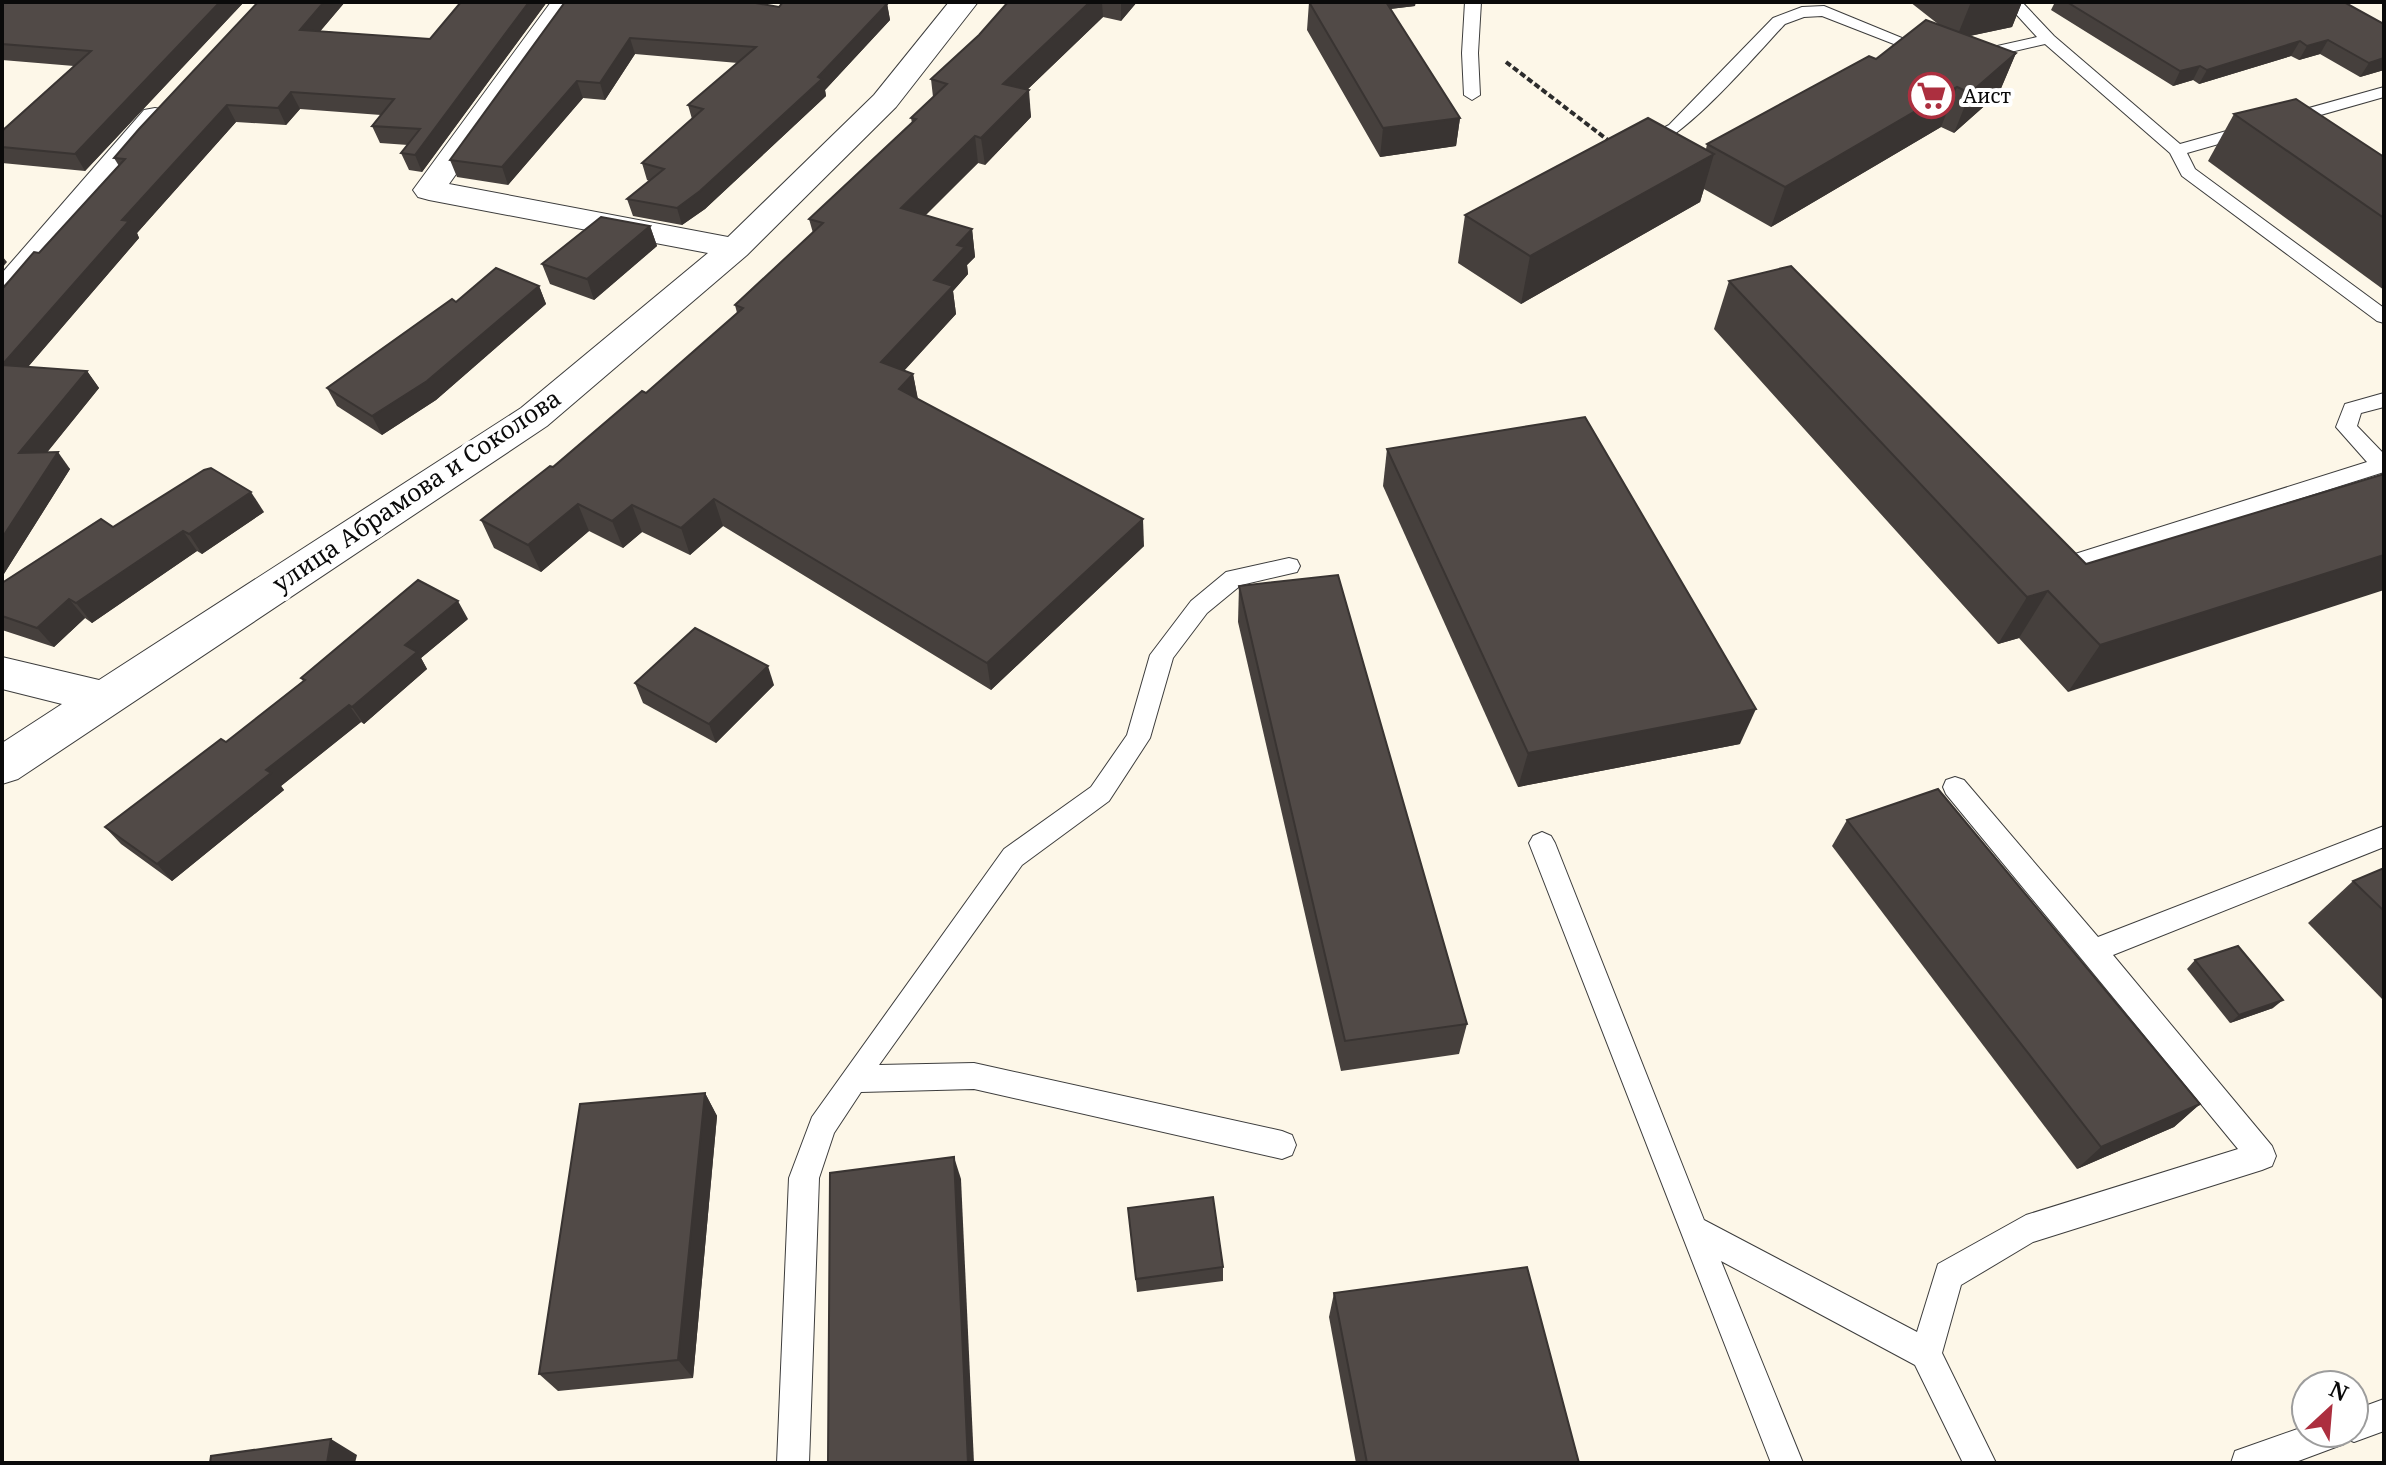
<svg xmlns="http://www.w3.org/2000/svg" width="2386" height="1465" viewBox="0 0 2386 1465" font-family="'Noto Serif',serif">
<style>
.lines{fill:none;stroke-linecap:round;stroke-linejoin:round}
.lane-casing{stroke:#3d3d3d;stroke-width:2}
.street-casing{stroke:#3d3d3d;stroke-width:2}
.path{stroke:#2c2c2c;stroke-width:4;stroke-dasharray:6 3;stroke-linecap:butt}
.lane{fill:#fff;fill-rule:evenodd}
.street{fill:#fff;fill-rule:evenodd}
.wall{fill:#46403d}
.shaded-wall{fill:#393432}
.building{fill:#514a47;stroke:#393432;stroke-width:2}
.labels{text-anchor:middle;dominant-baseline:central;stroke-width:8;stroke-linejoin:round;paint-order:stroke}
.far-poi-label{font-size:20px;fill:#0a0a0a;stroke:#fff;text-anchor:start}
.street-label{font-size:24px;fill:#0a0a0a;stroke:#fff}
</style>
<rect width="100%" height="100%" fill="#fdf7e8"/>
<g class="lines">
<defs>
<g id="lane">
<polygon points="1465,2 1481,2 1478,53 1480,95 1472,100 1464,95 1462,53"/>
<polygon points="2005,2 2022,2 2054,36 2180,144 2384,87 2384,97 2187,153 2195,169 2384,308 2384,323 2377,321 2182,176 2170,153 2045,44 1972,61 1966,59 1966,53 2037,37"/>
<path d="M 1824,6 L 1936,52 L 1928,57 L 1922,55 L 1822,16 L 1804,17 L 1785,24 C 1760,50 1671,156 1639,149 L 1636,145 L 1639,141 L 1669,125 L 1773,18 L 1802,7 Z"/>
<path d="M 2384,393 L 2384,407 L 2361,413 L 2357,426 L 2384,454 L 2384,472 L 2071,571 L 2063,569 L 2047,550 L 2050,544 C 2062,541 2067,545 2075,554 L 2367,462 L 2336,427 L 2345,404 Z"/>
<polygon points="1289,558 1297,560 1300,566 1297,572 1241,585 1207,613 1173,658 1150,738 1109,801 1022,865 879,1065 974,1063 1282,1131 1292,1135 1296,1145 1292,1155 1282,1159 974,1089 861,1092 834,1133 819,1178 809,1463 777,1463 789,1178 812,1117 1004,849 1091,787 1127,735 1150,655 1191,601 1226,572"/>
<polygon points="1955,777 1964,780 2098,937 2384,826 2384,847 2113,955 2272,1146 2276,1156 2272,1166 2262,1170 2033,1242 1961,1285 1942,1353 1996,1463 1963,1463 1915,1365 1721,1261 1803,1463 1771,1463 1529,843 1533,836 1542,832 1551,836 1555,843 1704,1220 1917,1332 1938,1264 2026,1215 2238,1149 1946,794 1943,787 1946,780"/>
<polygon points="2384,1399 2384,1431 2354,1442 2347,1439 2344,1444 2293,1463 2231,1463 2235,1451 2306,1426 2306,1433 2354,1433 2354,1410"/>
</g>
<g id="street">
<polygon points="551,2 579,2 449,184 728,237 874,95 949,2 978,2 896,107 747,255 547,426 18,779 2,784 2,743 62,704 2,689 2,657 99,680 521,408 708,253 429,200 418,197 413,190"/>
<polygon points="155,108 166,110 170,117 166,124 14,302 2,305 2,273 144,110"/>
</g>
</defs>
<!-- lane casing -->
<use href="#lane" class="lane-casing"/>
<!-- street casing -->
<use href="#street" class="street-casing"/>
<!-- path -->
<polyline class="path" points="1506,62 1609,141"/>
<!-- lane -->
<use href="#lane" class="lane"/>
<!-- street -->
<use href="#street" class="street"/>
</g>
<!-- wall -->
<g class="wall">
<polygon points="2,2 244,2 85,171 2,163 2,131 74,66 2,60"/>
<polygon points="258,2 345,2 320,31 430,39 461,2 547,2 422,172 409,170 401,153 408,145 380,143 372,126 381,115 300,109 286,125 236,122 137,233 139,238 28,367 87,371 99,388 47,452 70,469 2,577 2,287 39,253 119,166 114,158"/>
<polygon points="565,2 779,7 783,2 888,2 887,3 890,20 825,90 826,96 705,209 682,225 633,216 627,199 649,181 647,180 642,163 692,119 688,105 738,63 635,54 605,100 583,98 508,185 457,177 450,160"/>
<polygon points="1008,2 1137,2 1121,21 1103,17 1027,90 1031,117 985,165 978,163 925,215 972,229 975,257 967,265 968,274 953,291 956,314 904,371 913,374 918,399 1144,546 991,690 723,526 690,555 642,532 623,548 589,531 541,572 494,548 481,520 553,467 646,393 737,313 735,305 813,233 809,219 912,123 911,118 933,97 931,79 979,35"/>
<polygon points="1309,2 1415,6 1390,9 1460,118 1456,146 1380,157 1307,30"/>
<polygon points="1910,2 2022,2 2012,27 1969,36 2016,53 1999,93 1954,133 1941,127 1771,227 1704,189 1700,202 1521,304 1458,263 1465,215 1706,149 1707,144 1876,59 1938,24"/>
<polygon points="2055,2 2344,2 2384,70 2360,77 2320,54 2299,60 2291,56 2199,84 2193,80 2173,86 2051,10"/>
<polygon points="2234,114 2384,157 2384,290 2208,161"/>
<polygon points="650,226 657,246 594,300 550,284 542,264"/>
<polygon points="1729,281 2086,564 2384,474 2068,692 2019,638 1998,644 1714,329"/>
<polygon points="539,286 546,304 436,400 382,435 337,406 327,388 456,302"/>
<polygon points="1387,449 1740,744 1518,787 1383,486"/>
<polygon points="264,512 202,554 197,551 92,623 85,618 54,647 2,630 2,583 113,527"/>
<polygon points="1239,586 1467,1024 1459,1054 1341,1071 1238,622"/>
<polygon points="468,619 421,658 427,669 364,724 361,722 281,786 284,790 172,881 121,844 105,827 226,742 303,681 301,678"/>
<polygon points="635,683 774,685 716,743 643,703"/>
<polygon points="1847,820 2200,1104 2174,1127 2077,1169 1832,846"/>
<polygon points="2384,868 2384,1001 2308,923 2353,881"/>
<polygon points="2195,960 2273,1008 2230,1023 2187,969"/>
<polygon points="705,1093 717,1116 693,1378 558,1391 539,1374"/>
<polygon points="1128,1208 1223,1267 1223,1281 1137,1292"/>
<polygon points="1334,1293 1579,1463 1356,1463 1329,1317"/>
</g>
<!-- shaded-wall -->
<g class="shaded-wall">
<polygon points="220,2 244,2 85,171 75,154"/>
<polygon points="324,2 345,2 307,47 300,30"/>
<polygon points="529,2 547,2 422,172 415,155"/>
<polygon points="874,2 888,2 885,6 887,4 890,20 825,90 826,96 705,209 682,225 677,208 818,77"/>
<polygon points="1090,2 1102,2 1103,17 1006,110 1003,84"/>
<polygon points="1121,2 1137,2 1121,21"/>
<polygon points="1349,2 1416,2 1415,6 1348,14"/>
<polygon points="1971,2 2022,2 2012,27 1956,39"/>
<polygon points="630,38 635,54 605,100 600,83"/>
<polygon points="2328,40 2320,54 2299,60 2307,46"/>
<polygon points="2300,41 2291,56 2199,84 2207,70"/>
<polygon points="2016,53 1999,93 1954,133 1970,93"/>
<polygon points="2384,58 2384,70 2360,77 2369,63"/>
<polygon points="2200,66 2193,80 2173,86 2180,71"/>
<polygon points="577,81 583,98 508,185 502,167"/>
<polygon points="1957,87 1941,127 1771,227 1785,187"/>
<polygon points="1029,90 1031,117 985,165 981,138"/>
<polygon points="291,92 300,109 286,125 278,108"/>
<polygon points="227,105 236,122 137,233 139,238 14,383 2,365 122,220"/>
<polygon points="1460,118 1456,146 1380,157 1383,128"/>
<polygon points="975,136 978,163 906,235 901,208"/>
<polygon points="1714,154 1700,202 1521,304 1530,256"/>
<polygon points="650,226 657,246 594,300 587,279"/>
<polygon points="972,229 975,257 967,265 968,274 953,291 956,314 886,390 881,362 957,245"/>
<polygon points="2,256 7,262 2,268"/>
<polygon points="539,286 546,304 436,400 382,435 372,416"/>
<polygon points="87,371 99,388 33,470 19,453"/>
<polygon points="913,374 918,401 899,389"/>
<polygon points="58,452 70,469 2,577 2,538"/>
<polygon points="251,492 264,512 202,554 189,534"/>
<polygon points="714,499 723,526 690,555 681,528"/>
<polygon points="578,504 589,531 541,572 528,545"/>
<polygon points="632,505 642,532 623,548 612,521"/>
<polygon points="1143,519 1144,546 991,690 987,663"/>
<polygon points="183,531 197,551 92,623 76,603"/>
<polygon points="2384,555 2384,590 2068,692 2100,645"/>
<polygon points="2048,591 2019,638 1998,644 2027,597"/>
<polygon points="69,599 85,618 54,647 37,628"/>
<polygon points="458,601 468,619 421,658 427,669 364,724 352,707 405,645"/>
<polygon points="768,666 774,685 716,743 709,724"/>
<polygon points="349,705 361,722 281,786 284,790 172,881 157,864 266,770"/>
<polygon points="1756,709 1740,744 1518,787 1528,753"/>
<polygon points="2283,1000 2273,1008 2230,1023 2239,1015"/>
<polygon points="705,1093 717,1116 693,1378 678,1360"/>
<polygon points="2200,1104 2174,1127 2077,1169 2101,1147"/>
<polygon points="954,1157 961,1179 974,1463 968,1463"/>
<polygon points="331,1439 357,1455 355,1463 327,1463"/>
</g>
<!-- building -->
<g class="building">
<polygon points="2,2 220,2 75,154 2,147 2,131 91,51 2,44"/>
<polygon points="258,2 324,2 300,30 430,39 461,2 529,2 415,155 401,153 420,129 372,126 394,99 291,92 278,108 227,105 122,220 129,221 2,365 2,287 4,287 34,252 39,253 125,159 114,158 139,129"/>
<polygon points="565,2 750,2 779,7 783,2 879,2 887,4 818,77 822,79 700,191 677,208 627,199 664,169 642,163 703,109 688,105 756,47 630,38 600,83 577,81 502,167 450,160"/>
<polygon points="1008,2 1090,2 1003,84 1029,90 981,138 975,136 901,208 972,229 957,245 965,247 934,280 953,286 881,362 913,374 899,389 1143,519 987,663 714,499 681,528 632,505 612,521 578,504 528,545 481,520 550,466 553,467 642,391 646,393 743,308 735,305 823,223 809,219 916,119 911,118 947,84 931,79 979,35"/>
<polygon points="1309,2 1386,2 1460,118 1383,128"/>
<polygon points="2067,2 2344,2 2384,24 2384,58 2369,63 2328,40 2307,46 2300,41 2207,70 2200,66 2180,71"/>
<polygon points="1926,20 2016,53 1970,93 1957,87 1785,187 1707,144 1869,56 1876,59"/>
<polygon points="2296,99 2384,157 2384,218 2234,114"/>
<polygon points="1648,118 1714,154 1530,256 1465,215"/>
<polygon points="601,217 650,226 587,279 542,264"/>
<polygon points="1791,266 2086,564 2384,474 2384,555 2100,645 2048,591 2027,597 1729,281"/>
<polygon points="496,268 539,286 427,381 372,416 327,388 452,299 456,302"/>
<polygon points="2,365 87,371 19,453 58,452 2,538"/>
<polygon points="1585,417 1756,709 1528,753 1387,449"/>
<polygon points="211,468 251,492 189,534 183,531 76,603 69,599 37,628 2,616 2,583 101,519 113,527 204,470"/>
<polygon points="1338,575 1467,1024 1345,1041 1239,586"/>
<polygon points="418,580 458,601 405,645 417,652 352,707 349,705 266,770 271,773 157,864 105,827 221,739 226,742 305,680 301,678"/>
<polygon points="695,628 768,666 709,724 635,683"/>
<polygon points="1938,789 2200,1104 2101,1147 1847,820"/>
<polygon points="2384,868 2384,911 2353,881"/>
<polygon points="2238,946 2283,1000 2239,1015 2195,960"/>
<polygon points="705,1093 678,1360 539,1374 580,1104"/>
<polygon points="954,1157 968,1463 828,1463 830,1173"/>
<polygon points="1213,1197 1223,1267 1136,1279 1128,1208"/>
<polygon points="1527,1267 1579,1463 1367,1463 1334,1293"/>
<polygon points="331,1439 327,1463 210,1463 211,1456"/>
</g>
<!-- icons -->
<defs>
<symbol id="supermarket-ring" viewBox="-11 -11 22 22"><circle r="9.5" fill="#fff" stroke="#ac2f3f" stroke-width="1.5"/><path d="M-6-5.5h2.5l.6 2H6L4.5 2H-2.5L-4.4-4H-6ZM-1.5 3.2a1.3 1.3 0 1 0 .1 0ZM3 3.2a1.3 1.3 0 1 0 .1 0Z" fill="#ac2f3f"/></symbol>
</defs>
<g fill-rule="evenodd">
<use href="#supermarket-ring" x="1906" y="70" width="51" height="51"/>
</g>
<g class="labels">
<!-- far-poi labels -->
<g class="far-poi-label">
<text x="1963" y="95">Аист</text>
</g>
<!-- street labels -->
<g class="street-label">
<text transform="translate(416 490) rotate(-34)">улица Абрамова и Соколова</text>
</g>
</g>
<!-- border -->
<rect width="2386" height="1465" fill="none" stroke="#0a0a0a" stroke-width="8"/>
<!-- north arrow -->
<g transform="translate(2330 1409) rotate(26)"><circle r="38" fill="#ffffff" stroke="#9d9d9d" stroke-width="2"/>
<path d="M0-6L14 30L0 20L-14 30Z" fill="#ac2f3f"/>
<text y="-12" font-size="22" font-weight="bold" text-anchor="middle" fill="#0a0a0a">N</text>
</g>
</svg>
